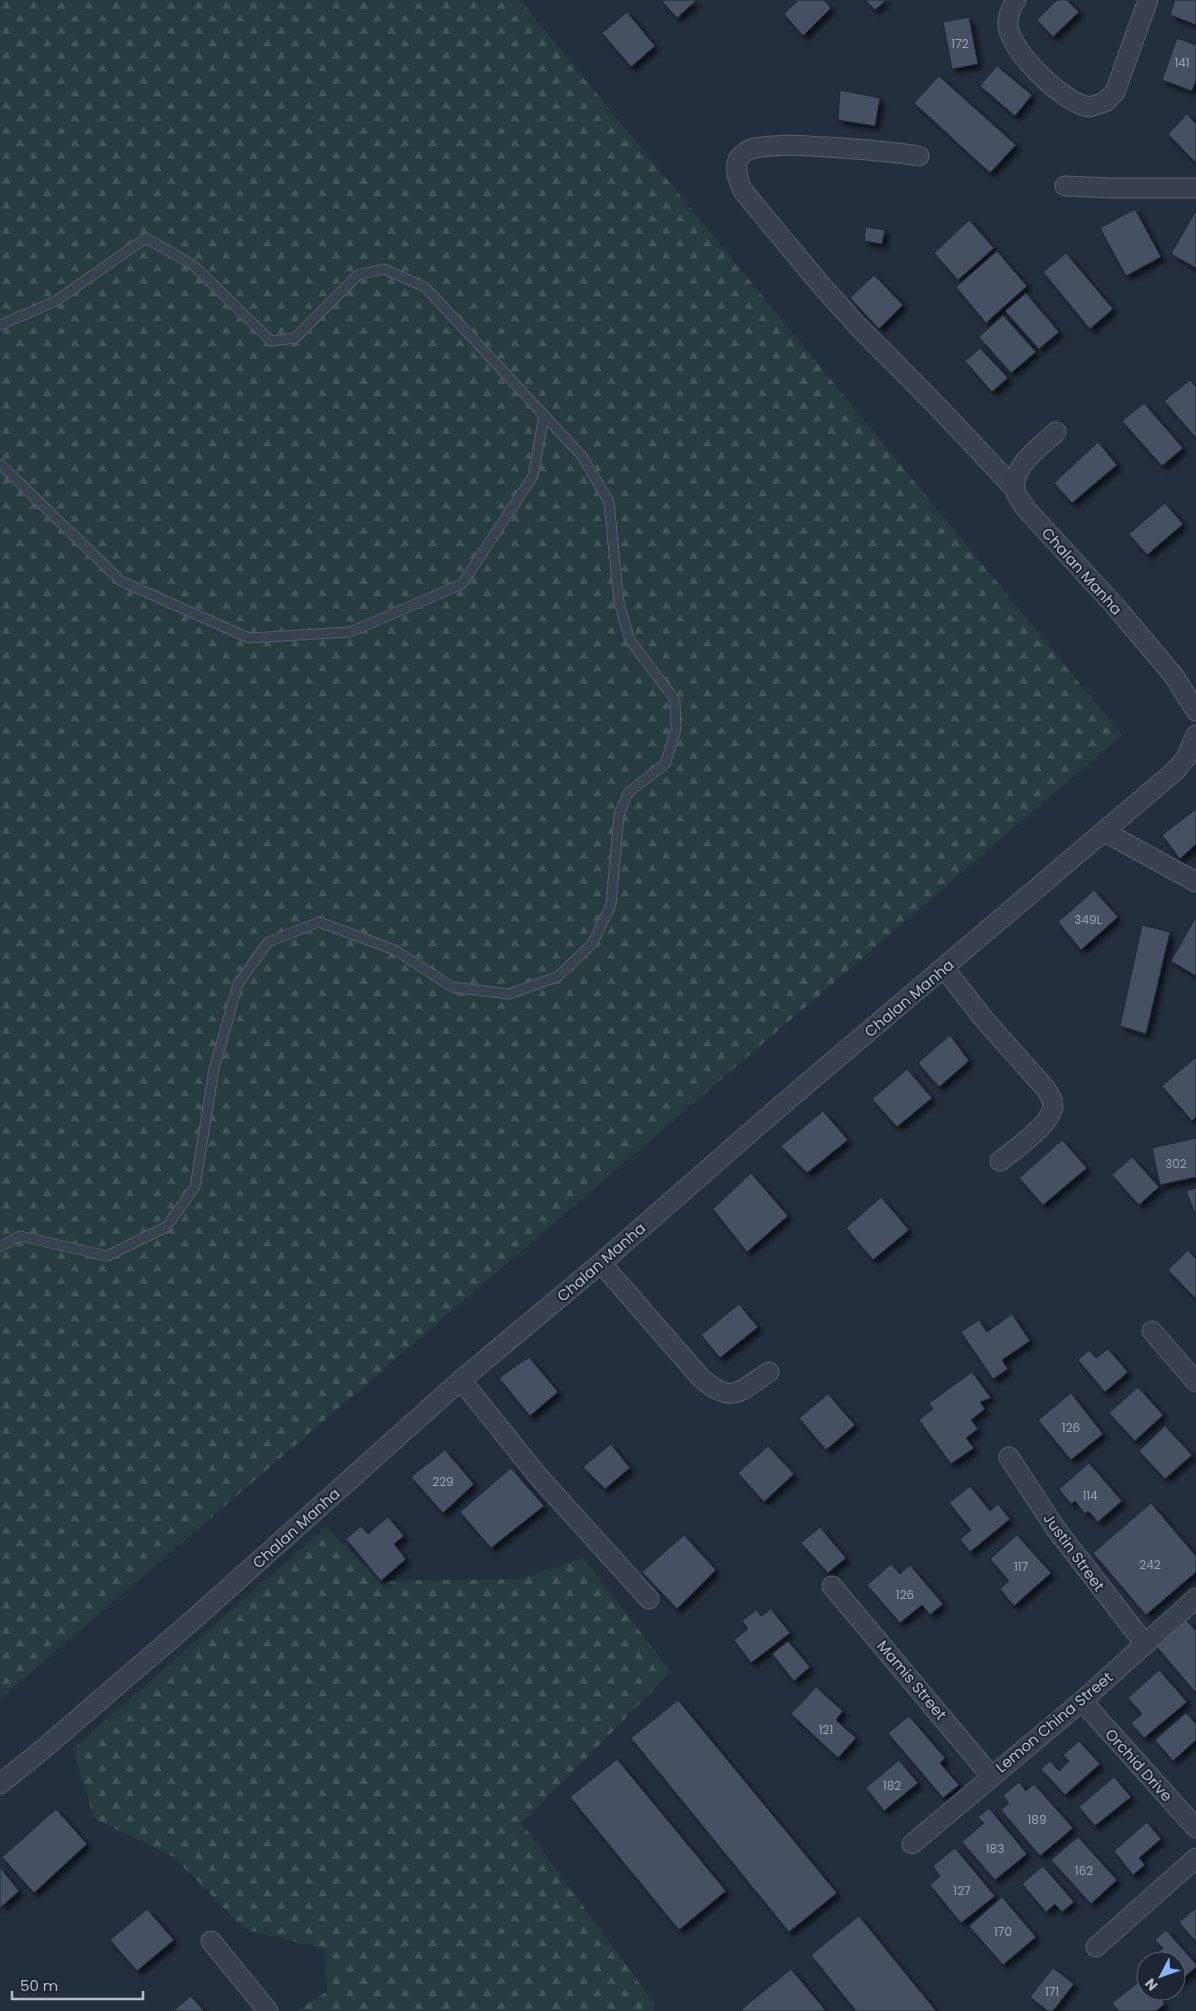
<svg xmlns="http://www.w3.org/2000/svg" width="1196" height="2011" viewBox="0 0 1196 2011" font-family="Poppins,sans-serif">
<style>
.forest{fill:url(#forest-firs)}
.building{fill:#455162;stroke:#1f2835;filter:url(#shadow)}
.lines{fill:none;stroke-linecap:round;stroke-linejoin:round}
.service-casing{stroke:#565f6c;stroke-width:11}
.minor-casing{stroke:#565f6c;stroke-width:21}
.service{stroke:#38414e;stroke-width:9}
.minor{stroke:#38414e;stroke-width:19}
.labels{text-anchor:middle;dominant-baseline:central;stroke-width:4;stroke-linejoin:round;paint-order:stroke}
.number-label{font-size:12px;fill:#98a1af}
.street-label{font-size:15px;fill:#b4bcc9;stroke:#1d2633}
</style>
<defs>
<pattern id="forest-firs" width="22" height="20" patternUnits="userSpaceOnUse" patternTransform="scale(1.25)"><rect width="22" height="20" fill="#263c3f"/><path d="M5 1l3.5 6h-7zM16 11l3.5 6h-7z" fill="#435659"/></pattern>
<filter id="shadow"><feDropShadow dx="4.5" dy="4.5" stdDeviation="2.5" flood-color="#0009"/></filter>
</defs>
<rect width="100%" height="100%" fill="#242f3e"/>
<!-- forest -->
<g class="forest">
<polygon points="0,0 520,0 1122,735 0,1699"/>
<polygon points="326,1527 381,1581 520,1579 583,1558 671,1672 522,1823 654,2003 654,2011 296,2011 328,1991 324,1949 244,1929 174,1857 94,1819 73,1749"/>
</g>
<!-- building -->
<g class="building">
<polygon points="661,0 697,0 677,18"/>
<polygon points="798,0 824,0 831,8 803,36 784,14"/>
<polygon points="865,0 886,0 875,10"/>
<polygon points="1057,0 1067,0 1079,12 1053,37 1037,20"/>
<polygon points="1175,0 1196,0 1196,25 1170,15"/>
<polygon points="627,12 655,46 631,67 602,33"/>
<polygon points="969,17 978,64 952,69 943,22"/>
<polygon points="1177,38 1196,45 1196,80 1192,91 1162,80"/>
<polygon points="997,66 1032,95 1015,116 980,86"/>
<polygon points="939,76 1016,145 990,173 914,103"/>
<polygon points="840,90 880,98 875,126 838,120"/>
<polygon points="1187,114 1196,124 1196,163 1168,134"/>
<polygon points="1135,209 1161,257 1126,276 1100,228"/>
<polygon points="1195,212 1196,212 1196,268 1171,254"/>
<polygon points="969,220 994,248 958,280 934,253"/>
<polygon points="866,227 885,230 882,244 864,241"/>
<polygon points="997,251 1027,286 986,323 956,287"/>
<polygon points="1066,253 1113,309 1090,329 1043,272"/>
<polygon points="874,275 903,305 879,329 850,298"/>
<polygon points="1026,293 1059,332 1039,349 1005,311"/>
<polygon points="1003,315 1036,352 1011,373 979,337"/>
<polygon points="980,348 1008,378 992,392 965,361"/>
<polygon points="1190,380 1196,387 1196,438 1164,401"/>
<polygon points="1144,403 1183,448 1162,466 1122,421"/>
<polygon points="1098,442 1117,465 1072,503 1054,483"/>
<polygon points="1165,503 1183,524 1147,555 1129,534"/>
<polygon points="1196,809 1196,844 1180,859 1162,835"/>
<polygon points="1094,890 1118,917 1081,950 1058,922"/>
<polygon points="1196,917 1196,976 1171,961"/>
<polygon points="1142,925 1170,932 1146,1034 1120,1026"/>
<polygon points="950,1035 969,1061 939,1087 918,1063"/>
<polygon points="1196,1057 1196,1117 1192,1121 1162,1086"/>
<polygon points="907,1069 932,1098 897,1127 872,1099"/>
<polygon points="823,1111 848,1140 807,1173 781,1146"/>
<polygon points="1196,1138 1196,1177 1160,1185 1152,1148"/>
<polygon points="1062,1140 1087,1168 1043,1205 1019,1178"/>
<polygon points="1132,1157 1159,1187 1139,1205 1112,1175"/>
<polygon points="751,1173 788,1216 747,1252 713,1209"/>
<polygon points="1196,1188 1196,1216 1186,1191"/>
<polygon points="881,1197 909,1230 873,1260 846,1228"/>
<polygon points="1188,1250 1196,1259 1196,1299 1168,1270"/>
<polygon points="739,1304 758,1327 720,1358 701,1335"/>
<polygon points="1012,1314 1030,1341 1002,1360 1008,1369 993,1379 961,1332 979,1320 987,1332"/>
<polygon points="1108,1349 1128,1372 1105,1392 1078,1360 1089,1350 1096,1358"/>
<polygon points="529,1357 558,1392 530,1416 499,1378"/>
<polygon points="972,1372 991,1398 980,1402 985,1409 971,1420 978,1429 966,1438 974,1448 951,1464 919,1420 933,1409 929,1403"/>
<polygon points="1138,1387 1163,1415 1135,1441 1109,1413"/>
<polygon points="1071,1393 1103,1434 1071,1460 1038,1420"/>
<polygon points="828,1394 855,1425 826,1450 799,1418"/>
<polygon points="1165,1426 1192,1455 1165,1479 1139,1451"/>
<polygon points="611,1444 630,1468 605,1489 583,1467"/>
<polygon points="768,1446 794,1474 764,1502 738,1473"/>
<polygon points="445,1450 474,1484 443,1513 411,1477"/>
<polygon points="1089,1463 1122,1501 1098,1522 1088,1511 1085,1514 1075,1501 1071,1504 1059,1489"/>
<polygon points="511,1468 544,1506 491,1548 460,1512"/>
<polygon points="970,1486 990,1511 998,1504 1010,1519 970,1552 960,1539 971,1530 949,1503"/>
<polygon points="1151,1503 1196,1556 1196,1572 1146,1615 1093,1553"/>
<polygon points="388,1517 404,1536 394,1544 406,1559 381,1581 346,1539 361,1526 368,1534"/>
<polygon points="820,1527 846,1558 828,1573 801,1543"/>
<polygon points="684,1535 716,1570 677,1609 642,1572"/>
<polygon points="1017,1535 1051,1573 1014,1606 1000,1589 1009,1581 990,1559"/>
<polygon points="891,1564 900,1574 910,1565 943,1604 930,1615 922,1605 900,1623 867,1585"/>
<polygon points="771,1609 790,1633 751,1663 734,1640 748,1629 742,1621 756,1610 761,1616"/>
<polygon points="1186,1620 1196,1631 1196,1693 1156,1646"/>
<polygon points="788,1641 810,1667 794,1681 772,1654"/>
<polygon points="1159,1670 1187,1702 1144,1738 1131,1723 1142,1714 1128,1698"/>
<polygon points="816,1687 843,1711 836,1720 856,1738 838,1758 791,1714"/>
<polygon points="678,1700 837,1893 789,1932 631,1738"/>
<polygon points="1186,1713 1196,1724 1196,1740 1173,1761 1155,1740"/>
<polygon points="909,1716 945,1758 940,1763 959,1785 943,1798 888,1733"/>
<polygon points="1079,1741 1100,1764 1065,1795 1041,1769 1050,1761 1059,1771 1069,1761 1063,1755"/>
<polygon points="617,1759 726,1891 679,1930 570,1797"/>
<polygon points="899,1760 918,1783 884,1811 866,1788"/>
<polygon points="1114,1777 1131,1797 1095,1826 1079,1807"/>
<polygon points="1019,1782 1026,1791 1034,1784 1073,1828 1040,1856 1001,1810 1009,1803 1003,1796"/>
<polygon points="989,1808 1027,1854 995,1880 962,1842 984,1823 978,1817"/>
<polygon points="56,1809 87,1844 34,1893 2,1857"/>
<polygon points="1147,1822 1161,1839 1139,1858 1145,1865 1133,1875 1114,1851"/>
<polygon points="1078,1837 1117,1880 1091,1904 1051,1860"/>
<polygon points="955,1848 995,1896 961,1923 930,1885 940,1876 933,1866"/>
<polygon points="1043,1866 1074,1902 1062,1912 1055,1904 1046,1912 1022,1884"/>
<polygon points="0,1867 19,1891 0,1908"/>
<polygon points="1002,1897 1036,1937 1003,1965 969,1926"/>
<polygon points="1196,1908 1196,1942 1179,1922"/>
<polygon points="147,1909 174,1940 137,1971 110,1940"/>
<polygon points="859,1916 936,2011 856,2011 811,1955"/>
<polygon points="1166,1930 1196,1964 1196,1967 1176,1985 1176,1961 1148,1961 1163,1948 1155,1940"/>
<polygon points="1053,1968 1074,1984 1053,2011 1048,2011 1030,1997"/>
<polygon points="791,1969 826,2011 743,2011 742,2009"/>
<polygon points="1144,1978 1146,1980 1146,1991 1155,1991 1165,2004 1156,2011 1119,2011 1112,2003"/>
<polygon points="191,1996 204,2011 173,2011"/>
</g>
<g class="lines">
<defs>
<g id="service">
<polyline points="0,325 54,302 146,238 193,265 271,341 295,338 358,275 384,269 425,287 582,456 609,502 619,603 630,640 675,700 676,729 665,764 628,793 619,815 611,905 592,944 557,977 509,994 452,987 395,950 319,922 268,942 238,984 214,1069 195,1187 166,1227 107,1256 20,1236 0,1247"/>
<polyline points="0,464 121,581 249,638 350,632 462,584 533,476 544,415"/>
</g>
<g id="minor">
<path d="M 1016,0 C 1011,8 1007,17 1008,26 C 1012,53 1062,102 1089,107 L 1105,102 L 1115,92 L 1148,0"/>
<path d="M 919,156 C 888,151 858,149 827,147 C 803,146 775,143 751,149 C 747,150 741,155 739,158 C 733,168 739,182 743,191 L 821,285 L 856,324 L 940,409 L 1015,489"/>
<polyline points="1065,186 1111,188 1196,188"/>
<path d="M 1056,432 C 1041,446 1013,465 1015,488 C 1016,496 1022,503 1026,509 L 1115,606 L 1174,676 L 1196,711"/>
<polyline points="1105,832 1196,882"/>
<path d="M 944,968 L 983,1018 L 1045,1088 C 1049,1094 1053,1099 1053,1106 C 1051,1125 1014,1150 1000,1161"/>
<path d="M 601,1263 L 701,1378 C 732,1405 739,1392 769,1372"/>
<polyline points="1152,1331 1196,1382"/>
<polyline points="461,1380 538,1476 649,1599"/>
<polyline points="1009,1457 1056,1529 1145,1644"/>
<polyline points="832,1586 991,1776"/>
<polyline points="1082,1701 1196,1828"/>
<polyline points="0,1784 42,1750 193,1620 461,1380 601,1263 777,1109 1175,771 1186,758 1196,735"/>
<polyline points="912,1844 1082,1701 1196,1598"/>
<polyline points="211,1941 268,2011"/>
<polyline points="1096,1947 1196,1858"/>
</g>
</defs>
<!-- service casing -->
<use href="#service" class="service-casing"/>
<!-- minor casing -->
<use href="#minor" class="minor-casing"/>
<!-- service -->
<use href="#service" class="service"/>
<!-- minor -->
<use href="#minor" class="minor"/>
</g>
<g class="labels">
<!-- number labels -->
<g class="number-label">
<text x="960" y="43">172</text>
<text x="1182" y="62">141</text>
<text x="1088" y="919">349L</text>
<text x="1176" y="1163">302</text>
<text x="1071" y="1427">126</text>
<text x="443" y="1481">229</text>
<text x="1090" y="1495">114</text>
<text x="1150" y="1564">242</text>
<text x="1021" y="1566">117</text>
<text x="905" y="1594">126</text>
<text x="826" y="1729">121</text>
<text x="892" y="1785">182</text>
<text x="1037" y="1819">189</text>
<text x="995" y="1848">183</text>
<text x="1084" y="1870">162</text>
<text x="962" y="1890">127</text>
<text x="1003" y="1931">170</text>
<text x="1052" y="1991">171</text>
</g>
<!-- street labels -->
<g class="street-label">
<text transform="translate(1082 571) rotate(48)">Chalan Manha</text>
<text transform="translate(909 998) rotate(-40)">Chalan Manha</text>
<text transform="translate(601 1262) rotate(-41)">Chalan Manha</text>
<text transform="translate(296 1528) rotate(-42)">Chalan Manha</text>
<text transform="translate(1074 1552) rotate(54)">Justin Street</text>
<text transform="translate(912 1680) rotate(50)">Mamis Street</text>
<text transform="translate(1054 1722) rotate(-40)">Lemon China Street</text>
<text transform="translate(1139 1765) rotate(48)">Orchid Drive</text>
</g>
</g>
<!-- north arrow -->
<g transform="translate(1161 1976) rotate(229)"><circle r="24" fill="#1d2633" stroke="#59626f"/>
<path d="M0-4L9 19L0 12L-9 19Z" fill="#8ab4f8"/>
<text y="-8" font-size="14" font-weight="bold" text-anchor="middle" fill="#b4bcc9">N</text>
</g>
<!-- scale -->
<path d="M12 1991v8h131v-8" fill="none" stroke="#b4bcc9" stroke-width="2.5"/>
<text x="20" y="1991" font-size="15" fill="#b4bcc9" stroke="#1d2633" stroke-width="4" paint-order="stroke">50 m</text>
</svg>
